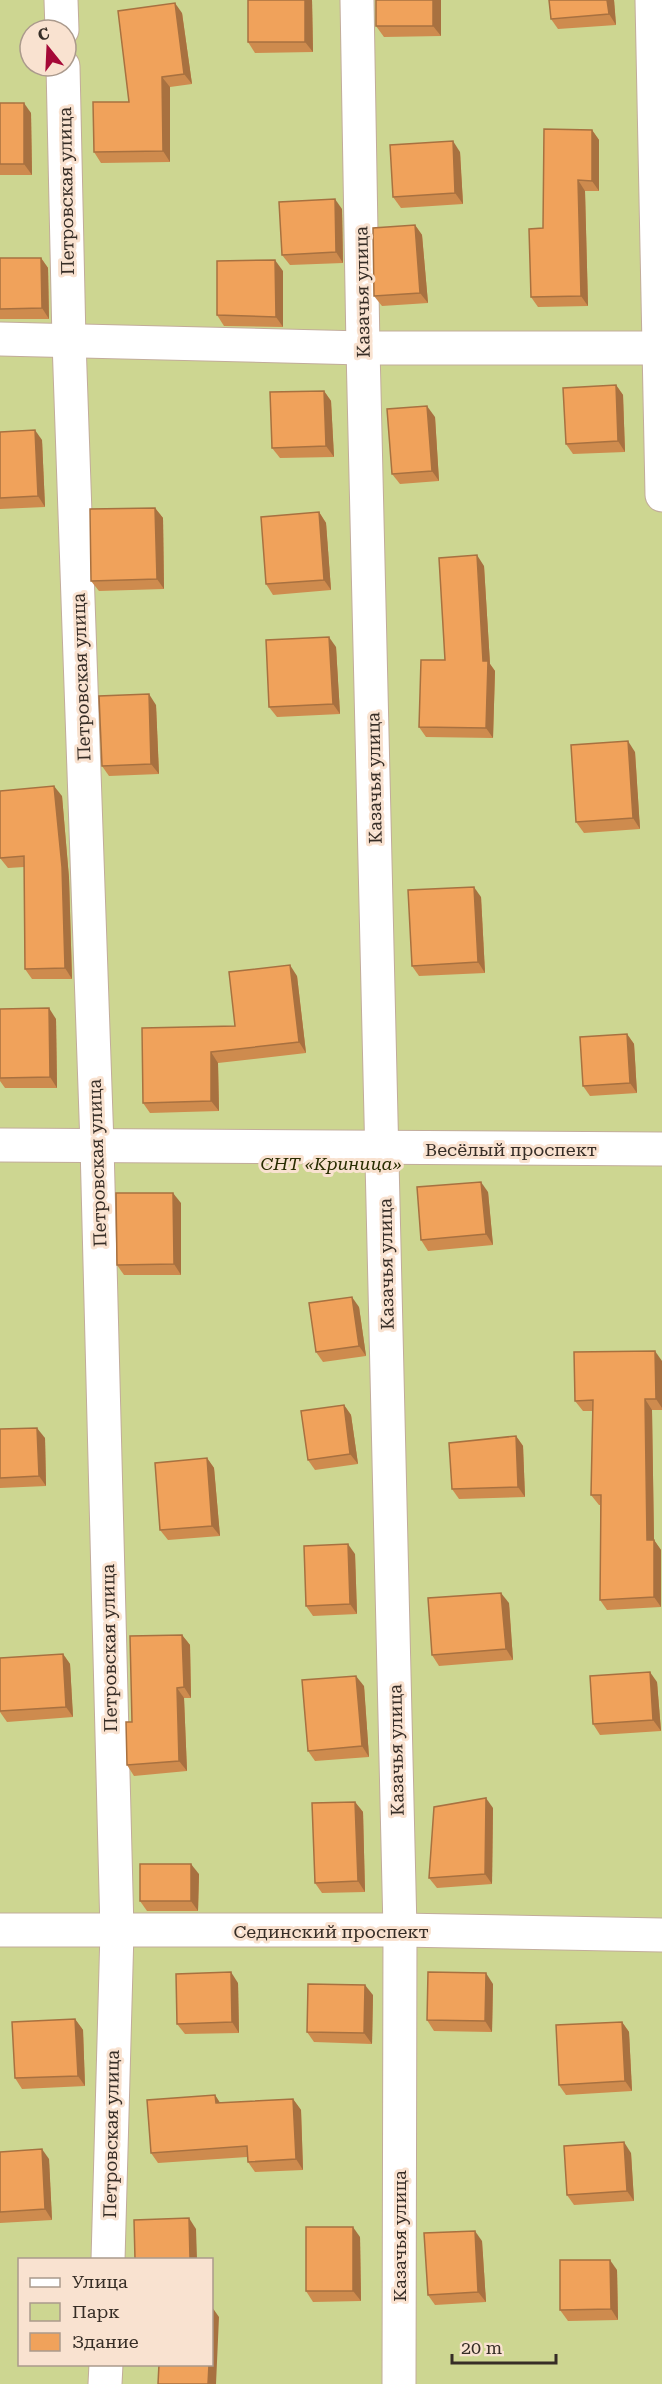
<svg xmlns="http://www.w3.org/2000/svg" width="662" height="2384" viewBox="0 0 662 2384" font-family="'Roboto Serif',serif">
<style>
.green{fill:#cdd691;fill-rule:evenodd}
.lines{fill:none;stroke-linecap:round;stroke-linejoin:round}
.minor-casing{stroke:#c2ac9b;stroke-width:35}
.minor{stroke:#fff;stroke-width:33}
.wall{fill:#ce8b4e}
.shaded-wall{fill:#a87140}
.building{fill:#f0a25b;stroke:#a87140;stroke-width:1.5}
.labels{text-anchor:middle;dominant-baseline:central;stroke-width:6;stroke-linejoin:round;paint-order:stroke}
.street-label{font-size:18px;fill:#362d26;stroke:#f9e2d0}
.park-label{font-size:18px;font-style:italic;fill:#292d01;stroke:#f9e2d0}
</style>
<rect width="100%" height="100%" fill="#f9e2d0"/>
<!-- green -->
<path class="green" d="M 0,0 L 662,0 L 662,2384 L 0,2384 ZM 30,30 L 66,30 L 66,66 L 30,66 ZM 20,2260 L 212,2260 L 212,2364 L 20,2364 Z"/>
<g class="lines">
<defs>
<g id="minor">
<polyline points="61,0 62,30"/>
<polyline points="357,0 363,348 400,1930 399,2384"/>
<polyline points="652,0 662,495"/>
<polyline points="63,66 69,341 97,1145 117,1931 108,2260"/>
<polyline points="0,339 363,348 662,348"/>
<polyline points="0,1145 662,1149"/>
<polyline points="0,1930 400,1930 662,1935"/>
<polyline points="105,2384 106,2364"/>
</g>
</defs>
<!-- minor casing -->
<use href="#minor" class="minor-casing"/>
<!-- minor -->
<use href="#minor" class="minor"/>
</g>
<!-- wall -->
<g class="wall">
<polygon points="248,0 312,0 313,52 255,53 248,42"/>
<polygon points="441,0 441,36 384,37 376,26"/>
<polygon points="614,0 616,25 558,29 551,19"/>
<polygon points="182,13 192,84 170,87 170,162 101,163 94,152 129,102"/>
<polygon points="0,103 31,113 32,175 0,175"/>
<polygon points="592,130 599,140 599,191 585,191 588,306 538,307 531,297 543,228"/>
<polygon points="460,152 463,204 401,208 393,197"/>
<polygon points="342,209 343,263 290,265 282,255"/>
<polygon points="415,225 422,235 428,303 382,306 374,296"/>
<polygon points="0,258 41,258 48,268 49,319 0,319"/>
<polygon points="283,271 283,327 224,326 217,315"/>
<polygon points="616,385 623,395 625,452 573,454 566,444"/>
<polygon points="324,391 331,401 334,457 280,458 272,448"/>
<polygon points="435,417 439,481 400,484 392,474"/>
<polygon points="0,432 42,440 45,507 0,509"/>
<polygon points="155,508 163,518 164,589 99,591 91,581"/>
<polygon points="319,512 326,523 331,590 273,595 266,584"/>
<polygon points="484,566 490,664 495,671 493,738 426,737 419,727"/>
<polygon points="336,647 340,714 277,717 269,707"/>
<polygon points="156,705 159,774 109,776 102,766"/>
<polygon points="635,752 640,829 584,833 576,822"/>
<polygon points="62,796 69,878 72,979 32,979 25,969 24,867 8,868 0,858"/>
<polygon points="481,897 485,973 419,976 412,966"/>
<polygon points="297,976 306,1053 218,1063 219,1111 150,1113 143,1103"/>
<polygon points="0,1009 56,1019 57,1088 5,1088 0,1081"/>
<polygon points="627,1034 634,1044 637,1093 590,1096 583,1086"/>
<polygon points="488,1192 493,1245 428,1251 421,1240"/>
<polygon points="181,1203 181,1275 124,1275 117,1265"/>
<polygon points="359,1307 366,1356 323,1362 316,1352"/>
<polygon points="662,1361 662,1410 652,1410 654,1540 661,1550 661,1607 607,1610 600,1600 600,1505 599,1505 591,1495 593,1411 583,1411 575,1401"/>
<polygon points="344,1405 351,1415 358,1464 315,1470 308,1460"/>
<polygon points="0,1429 45,1438 46,1486 0,1488"/>
<polygon points="516,1436 523,1446 525,1497 459,1499 452,1489"/>
<polygon points="207,1458 214,1468 220,1536 168,1540 160,1530"/>
<polygon points="355,1554 357,1614 313,1616 306,1606"/>
<polygon points="509,1603 513,1660 439,1666 432,1655"/>
<polygon points="182,1635 190,1645 191,1698 184,1698 187,1771 134,1776 127,1765 132,1722"/>
<polygon points="63,1654 70,1664 73,1717 7,1722 0,1712 0,1658"/>
<polygon points="657,1682 661,1731 600,1735 593,1724"/>
<polygon points="364,1686 369,1757 315,1761 308,1751"/>
<polygon points="355,1802 363,1812 365,1892 322,1893 315,1883"/>
<polygon points="493,1808 492,1884 437,1888 429,1878"/>
<polygon points="199,1874 198,1911 147,1911 140,1901"/>
<polygon points="238,1983 239,2033 185,2034 177,2024"/>
<polygon points="493,1984 492,2032 434,2031 427,2020"/>
<polygon points="373,1995 372,2044 314,2042 307,2032"/>
<polygon points="75,2019 83,2030 85,2086 22,2089 15,2078"/>
<polygon points="622,2022 629,2032 632,2091 566,2095 559,2085"/>
<polygon points="215,2095 220,2103 293,2099 301,2110 303,2170 255,2172 248,2162 247,2157 158,2163 151,2153"/>
<polygon points="0,2152 49,2159 52,2220 0,2223"/>
<polygon points="631,2153 634,2201 574,2205 567,2195"/>
<polygon points="360,2237 361,2301 313,2302 306,2291"/>
<polygon points="482,2241 486,2302 435,2305 428,2295"/>
<polygon points="617,2270 618,2320 568,2321 560,2310"/>
</g>
<!-- shaded-wall -->
<g class="shaded-wall">
<polygon points="305,0 312,0 313,52 305,42"/>
<polygon points="433,0 441,0 441,36 433,26"/>
<polygon points="607,0 614,0 616,25 609,14"/>
<polygon points="175,3 182,13 192,84 184,74"/>
<polygon points="162,77 170,87 170,162 163,151"/>
<polygon points="24,103 31,113 32,175 24,164"/>
<polygon points="592,130 599,140 599,191 592,181"/>
<polygon points="453,141 460,152 463,204 455,193"/>
<polygon points="578,180 585,191 588,306 581,296"/>
<polygon points="335,199 342,209 343,263 336,252"/>
<polygon points="415,225 422,235 428,303 420,293"/>
<polygon points="41,258 48,268 49,319 42,308"/>
<polygon points="275,260 283,271 283,327 276,317"/>
<polygon points="616,385 623,395 625,452 618,441"/>
<polygon points="324,391 331,401 334,457 326,446"/>
<polygon points="427,406 435,417 439,481 432,471"/>
<polygon points="35,430 42,440 45,507 38,496"/>
<polygon points="155,508 163,518 164,589 157,579"/>
<polygon points="319,512 326,523 331,590 324,580"/>
<polygon points="477,555 484,566 490,664 495,671 493,738 486,728 483,661"/>
<polygon points="329,637 336,647 340,714 333,704"/>
<polygon points="149,694 156,705 159,774 151,764"/>
<polygon points="628,741 635,752 640,829 633,818"/>
<polygon points="54,786 62,796 69,878 72,979 65,968"/>
<polygon points="474,887 481,897 485,973 478,962"/>
<polygon points="290,965 297,976 306,1053 299,1042"/>
<polygon points="49,1008 56,1019 57,1088 50,1077"/>
<polygon points="627,1034 634,1044 637,1093 630,1083"/>
<polygon points="211,1052 218,1063 219,1111 211,1101"/>
<polygon points="481,1182 488,1192 493,1245 486,1234"/>
<polygon points="173,1193 181,1203 181,1275 174,1264"/>
<polygon points="352,1297 359,1307 366,1356 359,1346"/>
<polygon points="655,1351 662,1361 662,1408 656,1399"/>
<polygon points="645,1399 652,1410 654,1540 661,1550 661,1607 654,1597 647,1540"/>
<polygon points="344,1405 351,1415 358,1464 350,1454"/>
<polygon points="37,1428 45,1438 46,1486 39,1476"/>
<polygon points="516,1436 523,1446 525,1497 518,1487"/>
<polygon points="207,1458 214,1468 220,1536 212,1526"/>
<polygon points="348,1544 355,1554 357,1614 350,1604"/>
<polygon points="501,1593 509,1603 513,1660 506,1649"/>
<polygon points="182,1635 190,1645 191,1698 184,1687"/>
<polygon points="63,1654 70,1664 73,1717 66,1707"/>
<polygon points="650,1672 657,1682 661,1731 653,1720"/>
<polygon points="356,1676 364,1686 369,1757 362,1746"/>
<polygon points="177,1688 184,1698 187,1771 179,1761"/>
<polygon points="486,1798 493,1808 492,1884 485,1874"/>
<polygon points="355,1802 363,1812 365,1892 358,1881"/>
<polygon points="191,1864 199,1874 198,1911 191,1901"/>
<polygon points="231,1972 238,1983 239,2033 232,2022"/>
<polygon points="486,1973 493,1984 492,2032 485,2021"/>
<polygon points="365,1985 373,1995 372,2044 364,2033"/>
<polygon points="75,2019 83,2030 85,2086 78,2076"/>
<polygon points="622,2022 629,2032 632,2091 625,2081"/>
<polygon points="215,2095 222,2106 216,2103"/>
<polygon points="293,2099 301,2110 303,2170 296,2159"/>
<polygon points="624,2142 631,2153 634,2201 627,2191"/>
<polygon points="42,2149 49,2159 52,2220 45,2209"/>
<polygon points="189,2218 196,2229 197,2259 190,2259"/>
<polygon points="353,2227 360,2237 361,2301 353,2291"/>
<polygon points="475,2231 482,2241 486,2302 478,2292"/>
<polygon points="610,2260 617,2270 618,2320 611,2309"/>
<polygon points="212,2307 219,2317 216,2384 208,2384 209,2364 212,2364"/>
</g>
<!-- building -->
<g class="building">
<rect x="248" y="0" width="57" height="42"/>
<rect x="376" y="0" width="57" height="26"/>
<polygon points="549,0 607,0 609,14 551,19"/>
<polygon points="175,3 184,74 162,77 163,151 94,152 93,102 129,102 118,11"/>
<rect x="0" y="103" width="24" height="61"/>
<polygon points="544,129 592,130 592,181 578,180 581,296 531,297 529,229 543,228"/>
<polygon points="453,141 455,193 393,197 390,145"/>
<polygon points="335,199 336,252 282,255 279,202"/>
<polygon points="415,225 420,293 374,296 373,228"/>
<polygon points="0,258 41,258 42,308 0,309"/>
<polygon points="275,260 276,317 217,315 217,261"/>
<polygon points="616,385 618,441 566,444 563,388"/>
<polygon points="324,391 326,446 272,448 270,392"/>
<polygon points="427,406 432,471 392,474 387,409"/>
<polygon points="35,430 38,496 0,498 0,432"/>
<polygon points="155,508 157,579 91,581 90,509"/>
<polygon points="319,512 324,580 266,584 261,517"/>
<polygon points="477,555 483,661 488,661 486,728 419,727 421,660 445,660 439,558"/>
<polygon points="329,637 333,704 269,707 266,640"/>
<polygon points="149,694 151,764 102,766 99,696"/>
<polygon points="628,741 633,818 576,822 571,745"/>
<polygon points="54,786 62,867 65,968 25,969 24,856 0,858 0,791"/>
<polygon points="474,887 478,962 412,966 408,890"/>
<polygon points="290,965 299,1042 211,1052 211,1101 143,1103 142,1028 235,1026 229,972"/>
<polygon points="49,1008 50,1077 0,1078 0,1009"/>
<polygon points="627,1034 630,1083 583,1086 580,1037"/>
<polygon points="481,1182 486,1234 421,1240 417,1187"/>
<polygon points="116,1193 173,1193 174,1264 117,1265"/>
<polygon points="352,1297 359,1346 316,1352 309,1303"/>
<polygon points="655,1351 656,1399 645,1399 647,1540 654,1540 654,1597 600,1600 601,1495 591,1495 593,1400 575,1401 574,1352"/>
<polygon points="344,1405 350,1454 308,1460 301,1411"/>
<polygon points="37,1428 39,1476 0,1478 0,1429"/>
<polygon points="516,1436 518,1487 452,1489 449,1443"/>
<polygon points="207,1458 212,1526 160,1530 155,1463"/>
<polygon points="348,1544 350,1604 306,1606 304,1546"/>
<polygon points="501,1593 506,1649 432,1655 428,1598"/>
<polygon points="182,1635 184,1687 177,1688 179,1761 127,1765 126,1722 132,1722 130,1636"/>
<polygon points="63,1654 66,1707 0,1711 0,1658"/>
<polygon points="650,1672 653,1720 593,1724 590,1676"/>
<polygon points="356,1676 362,1746 308,1751 302,1680"/>
<polygon points="486,1798 485,1874 429,1878 434,1807"/>
<polygon points="355,1802 358,1881 315,1883 312,1803"/>
<rect x="140" y="1864" width="51" height="37"/>
<polygon points="231,1972 232,2022 177,2024 176,1974"/>
<polygon points="428,1972 486,1973 485,2021 427,2020"/>
<polygon points="308,1984 365,1985 364,2033 307,2032"/>
<polygon points="75,2019 78,2076 15,2078 12,2022"/>
<polygon points="622,2022 625,2081 559,2085 556,2025"/>
<polygon points="215,2095 216,2103 293,2099 296,2159 248,2162 247,2146 151,2153 147,2100"/>
<polygon points="624,2142 627,2191 567,2195 564,2146"/>
<polygon points="42,2149 45,2209 0,2212 0,2152"/>
<polygon points="189,2218 190,2259 135,2259 134,2220"/>
<rect x="306" y="2227" width="47" height="64"/>
<polygon points="475,2231 478,2292 428,2295 424,2233"/>
<polygon points="560,2260 610,2260 611,2309 560,2310"/>
<polygon points="159,2364 209,2364 208,2384 158,2384"/>
</g>
<g class="labels">
<!-- street labels -->
<g class="street-label">
<text transform="translate(66 191) rotate(-91)">Петровская улица</text>
<text transform="translate(362 292) rotate(-91)">Казачья улица</text>
<text transform="translate(81 677) rotate(-92)">Петровская улица</text>
<text transform="translate(374 778) rotate(-91)">Казачья улица</text>
<text x="511" y="1149">Весёлый проспект</text>
<text transform="translate(97 1163) rotate(-92)">Петровская улица</text>
<text transform="translate(386 1264) rotate(-91)">Казачья улица</text>
<text transform="translate(109 1648) rotate(-91)">Петровская улица</text>
<text transform="translate(396 1750) rotate(-91)">Казачья улица</text>
<text x="331" y="1931">Сединский проспект</text>
<text transform="translate(111 2134) rotate(-89)">Петровская улица</text>
<text transform="translate(399 2236) rotate(-90)">Казачья улица</text>
</g>
<!-- park labels -->
<g class="park-label">
<text x="331" y="1163">СНТ «Криница»</text>
</g>
</g>
<!-- legend -->
<rect x="18" y="2258" width="195" height="108" fill="#f9e2d0" stroke="#ab9a8c" stroke-width="1.5"/>
<rect x="30" y="2278" width="30" height="9" fill="#ffffff" stroke="#ab9a8c" stroke-width="1.5"/>
<text x="72" y="2288" font-size="18" fill="#362d26">Улица</text>
<rect x="30" y="2303" width="30" height="18" fill="#cdd691" stroke="#ab9a8c" stroke-width="1.5"/>
<text x="72" y="2318" font-size="18" fill="#362d26">Парк</text>
<rect x="30" y="2333" width="30" height="18" fill="#f0a25b" stroke="#ab9a8c" stroke-width="1.5"/>
<text x="72" y="2348" font-size="18" fill="#362d26">Здание</text>
<!-- north arrow -->
<g transform="translate(48 48) rotate(342)"><circle r="28" fill="#f9e2d0" stroke="#ab9a8c" stroke-width="1.5"/>
<path d="M0-4.5L10 22L0 15L-10 22Z" fill="#a50937"/>
<text y="-9" font-size="16" font-weight="bold" text-anchor="middle" fill="#362d26">С</text>
</g>
<!-- scale -->
<path d="M452 2354v9h104v-9" fill="none" stroke="#362d26" stroke-width="3"/>
<text x="461" y="2354" font-size="18" fill="#362d26" stroke="#f9e2d0" stroke-width="4.5" paint-order="stroke">20 m</text>
</svg>
